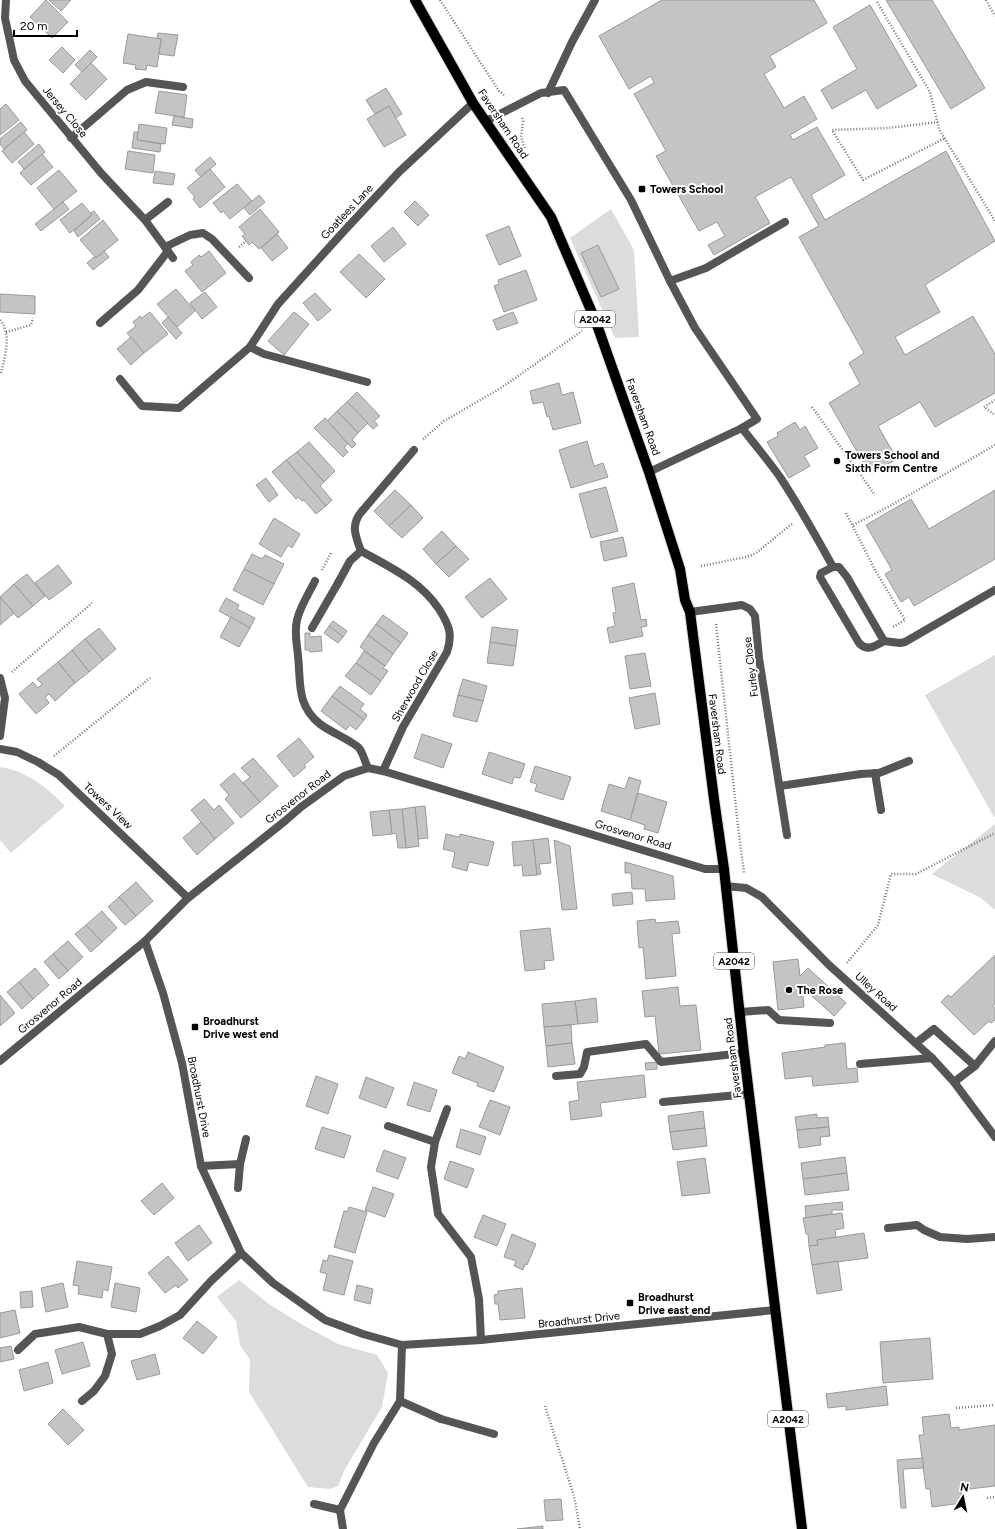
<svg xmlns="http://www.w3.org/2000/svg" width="995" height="1529" viewBox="0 0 995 1529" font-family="Figtree,sans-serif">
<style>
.green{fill:#dcdcdc;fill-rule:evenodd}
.building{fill:#c4c4c4;stroke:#999}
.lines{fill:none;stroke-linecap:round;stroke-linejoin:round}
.primary-casing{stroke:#dbdbdb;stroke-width:12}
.path{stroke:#777;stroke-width:2.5;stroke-dasharray:1 2;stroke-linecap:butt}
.lane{stroke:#555;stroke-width:8}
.street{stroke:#555;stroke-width:8}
.primary{stroke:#000;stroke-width:10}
.poi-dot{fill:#000;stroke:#fff;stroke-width:1.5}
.labels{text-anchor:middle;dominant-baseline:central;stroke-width:4;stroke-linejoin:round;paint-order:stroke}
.shield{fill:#fff;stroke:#4c4c4c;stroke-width:1}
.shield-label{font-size:10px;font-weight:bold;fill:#000}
.street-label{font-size:11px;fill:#000;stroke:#fff}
.poi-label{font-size:11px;font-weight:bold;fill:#000;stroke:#fff;text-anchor:start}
</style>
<rect width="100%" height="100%" fill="#fff"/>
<!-- green -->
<g class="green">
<path d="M 611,209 L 634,250 L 639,337 L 615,338 L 570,238 ZM 598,245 L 619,289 L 601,297 L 581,253 Z"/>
<polygon points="995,655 995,817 994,817 925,695"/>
<path d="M 0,767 C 25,770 48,788 65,806 L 11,853 L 0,840 Z"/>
<polygon points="995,824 995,910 981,898 932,874"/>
<polygon points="239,1280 269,1304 301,1324 338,1344 377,1355 388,1373 382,1407 345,1469 338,1486 330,1489 308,1487 249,1392 250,1360 240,1345 236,1321 217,1297"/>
</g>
<!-- building -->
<g class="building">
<polygon points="46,0 68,22 52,38 30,17"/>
<polygon points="49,0 71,0 61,11"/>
<polygon points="662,0 814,0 827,23 770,56 776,67 764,74 784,108 804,96 817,119 790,135 793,140 817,127 845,175 811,195 825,220 946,151 995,241 925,285 940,312 895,337 905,355 973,316 995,354 995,393 935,427 920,402 878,426 897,459 870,474 829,403 860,384 849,363 864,353 799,237 819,226 791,177 755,197 770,223 714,255 708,245 725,236 717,222 699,231 656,156 666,151 634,94 654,83 651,76 629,89 599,36"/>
<polygon points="886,0 932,0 985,88 951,109"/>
<polygon points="870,5 917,86 877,109 866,90 832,109 821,90 857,69 833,27"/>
<polygon points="158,33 178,35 174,56 159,54 161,39 157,38"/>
<polygon points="128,34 161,39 157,67 147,65 146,70 135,69 136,65 123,63"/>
<polygon points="62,47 75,60 63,73 49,60"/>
<polygon points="90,50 97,57 82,72 75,65"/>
<polygon points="91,63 107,79 86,100 70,84"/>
<polygon points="386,88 402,114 395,118 389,106 375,114 366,100"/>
<polygon points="159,91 187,95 184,117 155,113"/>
<polygon points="6,104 19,120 0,135 0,109"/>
<polygon points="389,106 406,135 384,147 367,119"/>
<polygon points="174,116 193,119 192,128 172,125"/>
<polygon points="21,122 27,130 4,149 0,144 0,139"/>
<polygon points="139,124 167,128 165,144 137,140"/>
<polygon points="24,132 34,144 12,163 2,151"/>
<polygon points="134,132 138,132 137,140 161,144 160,152 132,148"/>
<polygon points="39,144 45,152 24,169 18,162"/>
<polygon points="128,151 155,155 153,173 125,169"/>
<polygon points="42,154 53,167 31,185 20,173"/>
<polygon points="210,157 216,164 201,177 195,170"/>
<polygon points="210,169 225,187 200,208 193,199 195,197 187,188"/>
<polygon points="59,170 77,191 54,209 37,188"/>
<polygon points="155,171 175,174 173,185 153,183"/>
<polygon points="237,184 252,201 230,219 223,211 221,213 213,203"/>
<polygon points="259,195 265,202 250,215 244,208"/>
<polygon points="415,201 429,215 418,226 404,212"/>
<polygon points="63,202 69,209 41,231 35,224"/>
<polygon points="82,203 92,215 70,233 60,220"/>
<polygon points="260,209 279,232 259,249 252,242 249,245 242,236 245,234 239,227"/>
<polygon points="94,211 100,219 78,237 74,231 92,215 91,213"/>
<polygon points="103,220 118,240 96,258 80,240"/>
<polygon points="509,226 521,256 499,265 486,235"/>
<polygon points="393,227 406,244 384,262 371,246"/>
<polygon points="277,234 288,248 272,261 261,248"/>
<polygon points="598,245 619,289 601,297 581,253"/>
<polygon points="104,251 109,257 93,270 87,263 94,257 96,258"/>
<polygon points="209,251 226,273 202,292 185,271 193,265 191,262 199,255 201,257"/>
<polygon points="359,254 385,279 366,298 340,272"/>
<polygon points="526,270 537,300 504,312 494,286 499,284 498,280"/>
<polygon points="176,289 195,311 177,327 157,304"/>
<polygon points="205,292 217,307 202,319 190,303"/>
<polygon points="315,293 331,310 318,321 303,303"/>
<polygon points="0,294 35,296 35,314 0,312"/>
<polygon points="150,312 168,334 144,353 127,333 136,326 133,322 140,316 142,318"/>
<polygon points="294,312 309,324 284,355 268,341"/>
<polygon points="513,312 518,323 497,330 493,320"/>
<polygon points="168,317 182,333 176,339 162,323"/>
<polygon points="131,337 144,353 131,365 117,349"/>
<polygon points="559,383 562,395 573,392 581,423 553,430 549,416 547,417 543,402 533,404 530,391"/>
<polygon points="357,392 380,416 374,421 378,425 373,429 347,402"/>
<polygon points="347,402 368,423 358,433 337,411"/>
<polygon points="337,411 358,433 352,440 356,444 352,448 327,421"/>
<polygon points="325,418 348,444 344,447 348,452 343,457 314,428"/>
<polygon points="795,422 800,430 805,426 818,448 804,456 810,466 789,478 767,442 778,436 777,433"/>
<polygon points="587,441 594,466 603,463 608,477 571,488 559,450"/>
<polygon points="309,442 335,471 324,482 297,452"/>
<polygon points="297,452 324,482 320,486 332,500 326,506 286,460"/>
<polygon points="286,460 326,506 316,514 304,500 302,501 298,497 296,499 272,472"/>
<polygon points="266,478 278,495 269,502 256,485"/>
<polygon points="606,487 618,531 591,538 579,494"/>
<polygon points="395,490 411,505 389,526 374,511"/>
<polygon points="995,490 995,559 914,606 909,597 901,602 885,574 892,570 866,525 911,499 929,529"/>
<polygon points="411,505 423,518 402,538 389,526"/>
<polygon points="274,518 300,534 292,548 288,545 281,557 259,544"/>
<polygon points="442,531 456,546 436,564 423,549"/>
<polygon points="623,537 627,556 604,561 600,542"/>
<polygon points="456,546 469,559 449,577 436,564"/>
<polygon points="252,554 262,559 265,555 284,564 274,584 244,569"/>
<polygon points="58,565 72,583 49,600 35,583"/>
<polygon points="244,569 274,584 263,605 233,590"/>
<polygon points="27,574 45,596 33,606 14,584"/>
<polygon points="490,578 507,599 482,618 465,597"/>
<polygon points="634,583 641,620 646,619 647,626 641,627 643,636 610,643 607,628 615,626 613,613 616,612 612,588"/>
<polygon points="14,584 33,606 18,618 0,597"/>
<polygon points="0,597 14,613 0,625"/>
<polygon points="226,598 239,605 237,609 255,618 250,628 219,611"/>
<polygon points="383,615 408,633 401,643 376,624"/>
<polygon points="231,617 250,628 239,647 220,637"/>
<polygon points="333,621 347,631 343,637 329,626"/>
<polygon points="376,624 401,643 393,654 368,635"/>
<polygon points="329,626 343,637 338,643 324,633"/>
<polygon points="492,627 518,630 516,646 490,642"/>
<polygon points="99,628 116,649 103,660 85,639"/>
<polygon points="305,633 310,633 310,637 321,636 322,651 310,652 309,650 305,650"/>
<polygon points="368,635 393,654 385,666 360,647"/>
<polygon points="85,639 103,660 89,672 72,650"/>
<polygon points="490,642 516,646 513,666 487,663"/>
<polygon points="72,650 89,672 75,683 58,662"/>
<polygon points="364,651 385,666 383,668 388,671 381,681 356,663"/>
<polygon points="645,653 651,686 630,689 625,656"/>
<polygon points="58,662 75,683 55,701 49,694 45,697 49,703 36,714 19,694 33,682 38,688 42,684 37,679"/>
<polygon points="356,663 381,681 371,695 345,676"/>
<polygon points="463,679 487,686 483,701 458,695"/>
<polygon points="340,686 364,704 360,709 367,715 364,720 332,696"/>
<polygon points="655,693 660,724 635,729 629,698"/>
<polygon points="458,695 483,701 477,722 453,716"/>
<polygon points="332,696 364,720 356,730 350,725 346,730 321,711"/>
<polygon points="422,734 452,744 443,768 414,758"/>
<polygon points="299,738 314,757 304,765 306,767 294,777 277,756"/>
<polygon points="489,752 525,764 520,778 514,777 512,784 482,774"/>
<polygon points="253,758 278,786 260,802 243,783 250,777 241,768"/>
<polygon points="535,766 571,777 563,800 535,791 537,784 530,782"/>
<polygon points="234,773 260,802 241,818 225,799 229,795 220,785"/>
<polygon points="629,777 641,781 630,820 601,811 609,784 625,789"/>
<polygon points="638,793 667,802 658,833 644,829 645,825 630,820"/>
<polygon points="204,799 214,810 219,805 234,823 215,839 191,810"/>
<polygon points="425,806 428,838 418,839 415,807"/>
<polygon points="415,807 419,846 406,848 402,809"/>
<polygon points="402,809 406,848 398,848 396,833 392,834 389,810"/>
<polygon points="389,810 392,834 373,836 370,812"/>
<polygon points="201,822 215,839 197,855 183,838"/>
<polygon points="446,834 459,837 460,834 494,842 488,866 469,862 467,871 452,867 455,852 443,849"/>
<polygon points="548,838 551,863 539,864 541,874 537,875 533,840"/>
<polygon points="533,840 537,875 523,876 522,865 514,866 512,842"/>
<polygon points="554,840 570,846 577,909 562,910"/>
<polygon points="625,862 673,876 675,899 646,901 645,889 632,889 631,873 625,873"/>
<polygon points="136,882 153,901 136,916 119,897"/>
<polygon points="632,892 633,904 613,906 612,894"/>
<polygon points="119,897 136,916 125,925 108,907"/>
<polygon points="102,911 117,928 102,942 86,925"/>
<polygon points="655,919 656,923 678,921 680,933 672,934 676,976 646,979 643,947 639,948 637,921"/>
<polygon points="86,925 102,942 91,952 75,934"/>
<polygon points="550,928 554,960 544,961 545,969 525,971 520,931"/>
<polygon points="68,941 83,957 68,971 53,954"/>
<polygon points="53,954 68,971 59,979 44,962"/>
<polygon points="995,955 995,1004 993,1006 995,1008 995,1020 991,1023 989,1021 974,1035 941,1002 948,995 951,997"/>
<polygon points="798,959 800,976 808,968 846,1003 834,1016 802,987 804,1007 778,1010 773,962"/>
<polygon points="35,968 49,985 33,999 19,982"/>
<polygon points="19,982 33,999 22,1009 7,992"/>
<polygon points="678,987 680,1006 696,1005 701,1050 659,1054 655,1016 645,1017 642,991"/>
<polygon points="0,995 15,1013 0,1026"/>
<polygon points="596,998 598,1022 578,1024 575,1001"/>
<polygon points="575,1001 578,1024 544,1027 542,1004"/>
<polygon points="571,1025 572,1043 546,1046 544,1027"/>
<polygon points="572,1043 575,1064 548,1067 546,1046"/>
<polygon points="845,1043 847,1069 857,1068 858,1082 813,1086 812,1076 785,1079 782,1053 825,1047 825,1045"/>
<polygon points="468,1052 504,1067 494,1092 477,1086 478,1083 452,1073 459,1056 465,1059"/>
<polygon points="657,1062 657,1069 646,1070 645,1063"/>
<polygon points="644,1075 646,1097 600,1103 602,1116 571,1120 569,1102 579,1100 577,1082"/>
<polygon points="316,1076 338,1084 328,1114 306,1106"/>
<polygon points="366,1077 394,1088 386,1108 359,1098"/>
<polygon points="414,1082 437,1090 430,1112 407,1105"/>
<polygon points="490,1100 510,1107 500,1135 479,1127"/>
<polygon points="703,1111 705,1128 670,1132 668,1116"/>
<polygon points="817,1114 817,1118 828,1117 829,1127 797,1130 795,1117"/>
<polygon points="322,1127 351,1136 344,1158 315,1149"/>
<polygon points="829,1127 830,1136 820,1137 821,1145 799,1148 797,1130"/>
<polygon points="705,1128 707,1146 673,1150 670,1132"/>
<polygon points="461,1129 486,1137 480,1155 456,1147"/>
<polygon points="384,1150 406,1158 398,1179 376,1171"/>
<polygon points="845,1157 847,1173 803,1179 801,1163"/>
<polygon points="705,1158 710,1193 682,1196 677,1162"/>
<polygon points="450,1161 474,1169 467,1188 444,1179"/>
<polygon points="847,1173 849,1190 805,1195 803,1179"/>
<polygon points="162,1183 174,1198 154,1215 141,1201"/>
<polygon points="373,1187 394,1194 385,1217 365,1210"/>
<polygon points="842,1202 843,1210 832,1210 832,1214 806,1218 805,1206"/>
<polygon points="349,1207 367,1212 355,1253 334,1247 344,1211 347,1212"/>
<polygon points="842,1213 844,1228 835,1230 836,1238 817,1240 818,1245 809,1246 808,1234 806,1234 803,1218"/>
<polygon points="483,1215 506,1224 497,1246 474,1237"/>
<polygon points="199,1225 212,1243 188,1261 175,1243"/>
<polygon points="864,1233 868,1258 812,1265 809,1246 818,1245 817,1240"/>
<polygon points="512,1234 536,1244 527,1265 525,1264 523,1270 514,1266 516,1261 504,1257"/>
<polygon points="329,1255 353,1261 344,1295 323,1290 327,1274 320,1272 323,1260 327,1261"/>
<polygon points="168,1256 188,1280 178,1288 176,1285 165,1293 148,1273"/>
<polygon points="77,1261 112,1267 108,1291 103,1289 102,1298 78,1294 79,1286 73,1285"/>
<polygon points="838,1261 842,1290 817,1294 812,1265"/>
<polygon points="63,1283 68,1307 46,1312 41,1288"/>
<polygon points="115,1283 140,1288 136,1312 111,1307"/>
<polygon points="357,1285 373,1289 370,1304 354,1300"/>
<polygon points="522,1288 525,1318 500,1320 498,1304 495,1304 494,1295 498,1294 498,1291"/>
<polygon points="32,1291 33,1307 21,1308 20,1292"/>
<polygon points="15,1310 20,1333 0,1338 0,1313"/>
<polygon points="197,1321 217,1337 203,1354 183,1338"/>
<polygon points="930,1338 933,1379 883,1383 880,1342"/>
<polygon points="83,1342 90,1366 62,1374 55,1350"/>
<polygon points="11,1346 14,1359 0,1362 0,1348"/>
<polygon points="155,1354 160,1374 137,1380 131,1361"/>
<polygon points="48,1362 53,1383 24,1391 19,1370"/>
<polygon points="886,1386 888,1405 846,1410 846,1406 828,1408 826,1394"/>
<polygon points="63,1409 84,1430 68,1445 48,1424"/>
<polygon points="949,1414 951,1428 959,1427 959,1430 995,1425 995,1486 961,1490 962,1503 932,1507 930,1489 926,1489 919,1435 924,1435 922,1417"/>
<polygon points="923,1458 923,1468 903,1469 906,1508 901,1508 897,1460"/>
<polygon points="561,1499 563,1520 546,1521 544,1500"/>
<polygon points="543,1526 543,1529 517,1529"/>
</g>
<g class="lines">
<defs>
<polyline id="primary" points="415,0 473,103 551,217 596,322 649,472 680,569 685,600 690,612 714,799 724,869 744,1053 802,1529"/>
</defs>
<!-- primary casing -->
<use href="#primary" class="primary-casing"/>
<!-- path -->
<g class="path">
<polyline points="440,0 499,91 504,95"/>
<polyline points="986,0 995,16"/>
<polyline points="877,2 930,92 939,129 995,221"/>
<polyline points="522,118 523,121 521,137 525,149"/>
<polyline points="938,122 888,128 832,130 863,180 945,138"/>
<polyline points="239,247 246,241"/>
<path d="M 0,320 C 12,335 5,356 1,373"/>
<polyline points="6,332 31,325 33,318"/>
<polyline points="995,400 984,407 995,415"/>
<polyline points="812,407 875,495"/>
<polyline points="423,439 444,421 501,388 582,331"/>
<polyline points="846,513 875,570 905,620 893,627"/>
<polyline points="853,525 890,506 995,445"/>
<polyline points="701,566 750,556 756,553 793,523"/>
<polyline points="322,570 331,553"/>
<polyline points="716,624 738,826 744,873"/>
<polyline points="12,672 92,603"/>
<polyline points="54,756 150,678"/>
<polyline points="847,963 878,925 891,874 916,874 995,833"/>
<polyline points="545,1406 574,1496 580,1529"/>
<polyline points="956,1408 995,1405"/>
<polyline points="987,1498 995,1497"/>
</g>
<!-- lane -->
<g class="lane">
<polyline points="548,93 572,42 595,0"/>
<polyline points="486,121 541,93 564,90 631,200 670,281 695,328 757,419 742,428 649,472"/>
<polyline points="71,138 127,90 146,82 183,87"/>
<polyline points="165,247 190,235 203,233 212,239 249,278"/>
<polyline points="670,281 706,268 785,222"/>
<polyline points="100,323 138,290 168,251"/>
<path d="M 742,428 C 755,445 768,460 780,477 C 799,506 816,536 833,567"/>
<polyline points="363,510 414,450"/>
<path d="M 833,567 L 839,567 L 847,577 L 884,641 C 875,646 867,652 859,643 L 820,577 L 821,573 Z"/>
<path d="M 315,581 C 309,593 300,607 297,620 C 294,633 297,643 298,656 C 301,682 296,705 320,724 C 330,732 351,740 359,748 C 363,753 365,762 368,768"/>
<polyline points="312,628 338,583"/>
<polyline points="884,641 900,643 905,642 995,590"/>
<polyline points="740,1012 768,1010 779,1020 830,1023"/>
<polyline points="916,1043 934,1029 975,1066"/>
<polyline points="860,1064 932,1058"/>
<polyline points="556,1076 580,1074 584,1067 587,1052 646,1044 661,1062 744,1053"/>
<polyline points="954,1082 975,1066 995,1041"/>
<polyline points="663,1102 749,1094"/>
<polyline points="888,1228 917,1225 924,1230 940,1237 967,1239 995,1237"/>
<polyline points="82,1401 94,1391 105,1376 112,1354 107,1334"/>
<polyline points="441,1419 494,1434"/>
</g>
<!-- street -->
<g class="street">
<polyline points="6,0 5,18 14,60 25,81 101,173 145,220 173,258"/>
<polyline points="145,220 168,202"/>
<polyline points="250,347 264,354 367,382"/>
<polyline points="120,379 142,406 179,408 250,347 278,304 344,231 399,172 473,103"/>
<path d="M 361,551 C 390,567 420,581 439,609 C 449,625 453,634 447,652 L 403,727 L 383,771"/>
<path d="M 361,551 C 355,535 350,524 363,510"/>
<polyline points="338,583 350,561 361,551"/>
<polyline points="690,612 742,605 750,609 755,616 759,658 787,835"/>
<polyline points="0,678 5,698 0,736"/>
<polyline points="0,749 17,752 38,762 59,775 188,898"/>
<polyline points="875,773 881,810"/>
<polyline points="780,786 861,774 879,773 909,761"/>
<polyline points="725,886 746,888 762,897 829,965 932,1058 954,1082 995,1137"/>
<polyline points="145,941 163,993 182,1063 201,1166 241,1253 273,1283 325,1320 363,1334 402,1345 481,1340 775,1310"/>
<polyline points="0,1061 145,941 188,898 285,821 301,807 344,776 368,768 383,771 705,869 724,869"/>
<polyline points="447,1109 435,1142 431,1167 438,1214 471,1257 479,1299 481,1340"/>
<polyline points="388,1126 435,1142"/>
<polyline points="201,1166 240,1164 246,1139"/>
<polyline points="238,1188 240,1164"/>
<polyline points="18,1350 35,1334 79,1327 107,1334 140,1334 160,1326 180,1315 211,1281 241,1253"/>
<polyline points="400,1401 441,1419"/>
<polyline points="314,1504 340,1510"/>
<polyline points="343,1529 340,1510 374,1443 400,1401 402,1345"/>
</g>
<!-- primary -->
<use href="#primary" class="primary"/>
</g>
<!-- markers -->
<g class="poi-dot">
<rect x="638" y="185" width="8" height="8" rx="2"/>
<circle cx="837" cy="461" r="4"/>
<circle cx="789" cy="990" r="4"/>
<rect x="191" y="1023" width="8" height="8" rx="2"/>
<rect x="626" y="1299" width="8" height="8" rx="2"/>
</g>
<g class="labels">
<!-- shield labels -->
<g class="shield">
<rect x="575" y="311" width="40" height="16" rx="3"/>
<rect x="714" y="953" width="40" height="16" rx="3"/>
<rect x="768" y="1411" width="40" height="16" rx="3"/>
</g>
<g class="shield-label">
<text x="595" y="319">A2042</text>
<text x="734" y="961">A2042</text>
<text x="788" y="1419">A2042</text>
</g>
<!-- street labels -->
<g class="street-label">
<text transform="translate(65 112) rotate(50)">Jersey Close</text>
<text transform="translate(503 124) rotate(56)">Faversham Road</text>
<text transform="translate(347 212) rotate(-47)">Goatlees Lane</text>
<text transform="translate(643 417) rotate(70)">Faversham Road</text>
<text transform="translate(751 667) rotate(-97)">Furley Close</text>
<text transform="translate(415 686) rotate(-60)">Sherwood Close</text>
<text transform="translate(717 734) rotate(83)">Faversham Road</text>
<text transform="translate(298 797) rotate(-38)">Grosvenor Road</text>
<text transform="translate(108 806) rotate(43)">Towers View</text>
<text transform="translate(633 835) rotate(17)">Grosvenor Road</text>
<text transform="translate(876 992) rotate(42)">Ulley Road</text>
<text transform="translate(50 1006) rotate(-40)">Grosvenor Road</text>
<text transform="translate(733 1058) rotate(-97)">Faversham Road</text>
<text transform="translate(199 1097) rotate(79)">Broadhurst Drive</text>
<text transform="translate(579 1320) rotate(-6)">Broadhurst Drive</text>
</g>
<!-- poi labels -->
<g class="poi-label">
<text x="650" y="189">Towers School</text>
<text x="845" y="455">Towers School and<tspan x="845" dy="13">Sixth Form Centre</tspan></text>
<text x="797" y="990">The Rose</text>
<text x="203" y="1021">Broadhurst<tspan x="203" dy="13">Drive west end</tspan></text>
<text x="638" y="1297">Broadhurst<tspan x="638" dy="13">Drive east end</tspan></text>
</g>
</g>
<!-- north arrow -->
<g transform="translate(963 1497) rotate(10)" stroke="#ffffff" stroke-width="3" paint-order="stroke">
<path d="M0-3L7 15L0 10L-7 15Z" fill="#000000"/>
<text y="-6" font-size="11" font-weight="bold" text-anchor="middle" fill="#000000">N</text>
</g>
<!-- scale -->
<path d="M14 30v6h63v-6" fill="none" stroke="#000000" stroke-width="2"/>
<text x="20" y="30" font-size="12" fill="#000000" stroke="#ffffff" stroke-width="3" paint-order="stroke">20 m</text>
</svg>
